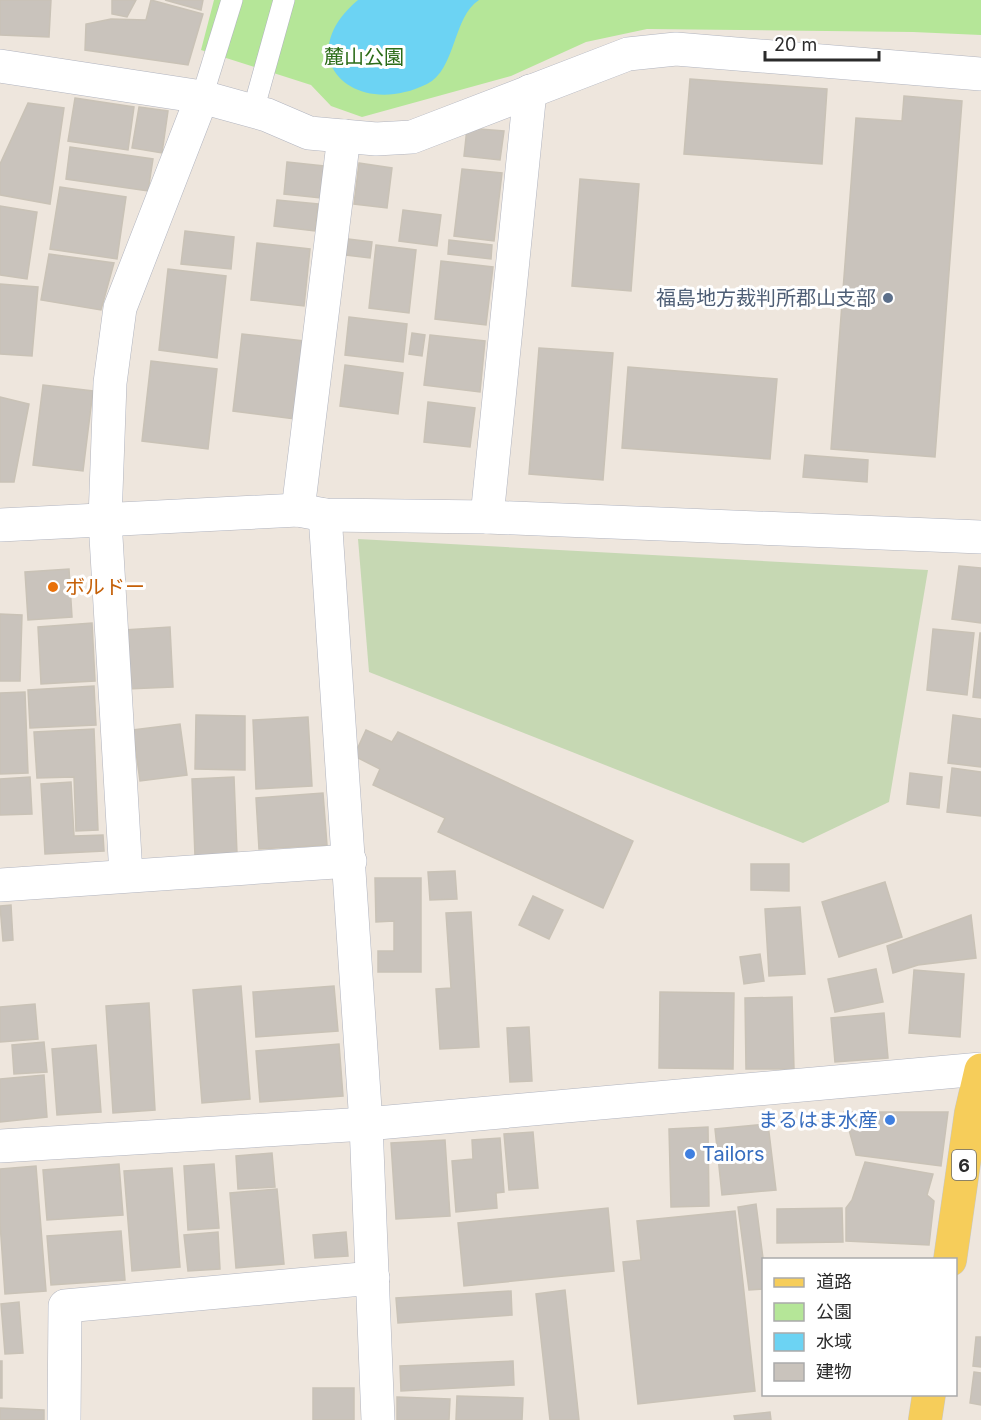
<svg xmlns="http://www.w3.org/2000/svg" width="981" height="1420" viewBox="0 0 981 1420" font-family="Inter,'Noto Sans JP',sans-serif">
<style>
.green{fill:#b5e698}
.cemetery{fill:#c6d8b3}
.water{fill:#6cd3f3}
.building{fill:#c9c3bc;stroke:#c9c2b6;stroke-width:1.5}
.lines{fill:none;stroke-linecap:round;stroke-linejoin:round}
.service-casing{stroke:#b1b4bf;stroke-width:22}
.minor-casing{stroke:#b1b4bf;stroke-width:34}
.tertiary-casing{stroke:#b1b4bf;stroke-width:34}
.primary-casing{stroke:#c8c8c8;stroke-width:34}
.service{stroke:#fff;stroke-width:21}
.minor{stroke:#fff;stroke-width:33}
.tertiary{stroke:#fff;stroke-width:33}
.primary{stroke:#f6cd5a;stroke-width:33}
.service-dot{fill:#5c6f8a;stroke:#fff;stroke-width:2}
.food-dot{fill:#e8710a;stroke:#fff;stroke-width:2}
.shop-dot{fill:#3f7fe0;stroke:#fff;stroke-width:2}
.labels{text-anchor:middle;dominant-baseline:central;stroke-width:6;stroke-linejoin:round;paint-order:stroke}
.shield{fill:#fff;stroke:#6b6b6b;stroke-width:1.5}
.shield-label{font-size:18px;font-weight:bold;fill:#2b2b2b}
.park-label{font-size:20px;fill:#2c6c18;stroke:#fff}
.service-label{font-size:20px;fill:#4e5e75;stroke:#fff;text-anchor:end}
.food-label{font-size:20px;fill:#c56008;stroke:#fff;text-anchor:start}
.shop-label{font-size:20px;fill:#366cbe;stroke:#fff;text-anchor:end}
</style>
<rect width="100%" height="100%" fill="#eee6dd"/>
<!-- green -->
<polygon class="green" points="214,0 981,0 981,35 913,32 647,29 586,42 511,76 362,117 331,106 311,85 201,50"/>
<!-- cemetery -->
<polygon class="cemetery" points="358,539 928,570 889,802 803,843 369,672"/>
<!-- water -->
<path class="water" d="M 358,0 L 479,0 C 453,16 456,70 427,84 C 354,120 289,58 358,0 Z"/>
<!-- building -->
<g class="building">
<polygon points="0,0 51,0 49,37 0,35"/>
<polygon points="112,0 136,0 127,17 112,14"/>
<polygon points="151,0 203,14 188,65 85,50 86,24 111,19 146,20"/>
<polygon points="165,0 203,0 201,10"/>
<polygon points="690,79 827,89 822,164 684,154"/>
<polygon points="904,96 962,101 935,457 831,449 856,118 902,121"/>
<polygon points="75,98 134,107 128,150 68,141"/>
<polygon points="28,103 64,108 50,204 0,195 0,164"/>
<polygon points="139,107 168,111 162,153 132,148"/>
<polygon points="467,128 504,131 500,160 464,156"/>
<polygon points="70,147 153,159 148,191 66,179"/>
<polygon points="287,162 324,166 321,198 284,194"/>
<polygon points="359,163 392,168 387,208 354,204"/>
<polygon points="462,169 502,173 494,241 454,236"/>
<polygon points="580,179 639,184 631,291 572,286"/>
<polygon points="60,187 126,197 117,259 50,249"/>
<polygon points="277,200 318,204 315,231 274,226"/>
<polygon points="0,206 37,212 27,279 0,275"/>
<polygon points="403,210 441,215 437,246 399,241"/>
<polygon points="185,231 234,237 231,269 181,264"/>
<polygon points="348,239 372,242 370,258 346,255"/>
<polygon points="449,240 492,245 491,259 448,254"/>
<polygon points="257,243 310,249 304,306 251,300"/>
<polygon points="376,245 416,250 409,313 369,308"/>
<polygon points="49,254 114,263 101,310 41,300"/>
<polygon points="441,261 493,267 486,325 435,319"/>
<polygon points="168,269 226,276 217,358 159,350"/>
<polygon points="0,284 38,287 32,356 0,354"/>
<polygon points="349,317 407,324 403,362 345,355"/>
<polygon points="412,333 425,335 422,356 409,354"/>
<polygon points="242,334 304,341 295,419 233,411"/>
<polygon points="430,335 485,341 480,392 424,385"/>
<polygon points="539,348 613,353 603,480 529,474"/>
<polygon points="151,361 217,369 208,449 142,441"/>
<polygon points="345,365 403,373 398,414 340,406"/>
<polygon points="628,367 777,379 770,459 622,448"/>
<polygon points="43,385 93,391 83,471 33,465"/>
<polygon points="0,397 29,404 14,482 0,482"/>
<polygon points="428,402 475,408 470,447 424,442"/>
<polygon points="805,455 868,460 867,482 803,477"/>
<polygon points="959,566 981,568 981,623 952,619"/>
<polygon points="69,569 72,617 28,620 25,572"/>
<polygon points="0,614 22,615 20,681 0,681"/>
<polygon points="92,623 95,681 41,684 38,627"/>
<polygon points="170,627 173,687 127,689 124,630"/>
<polygon points="933,629 974,633 967,695 927,690"/>
<polygon points="980,633 981,633 981,698 973,697"/>
<polygon points="94,686 96,725 30,728 28,690"/>
<polygon points="25,692 28,773 0,774 0,693"/>
<polygon points="196,715 245,716 245,770 195,769"/>
<polygon points="953,715 981,719 981,767 948,763"/>
<polygon points="308,717 312,786 256,789 253,720"/>
<polygon points="180,724 187,775 140,781 133,730"/>
<polygon points="94,729 98,830 76,831 74,777 37,778 34,732"/>
<polygon points="366,730 392,742 398,732 633,841 603,908 438,832 445,818 373,785 380,769 354,756"/>
<polygon points="952,768 981,772 981,816 947,812"/>
<polygon points="910,773 942,777 939,808 907,804"/>
<polygon points="30,777 32,814 0,815 0,779"/>
<polygon points="234,777 237,854 195,856 192,779"/>
<polygon points="71,782 74,836 103,835 104,851 45,854 41,784"/>
<polygon points="323,793 327,845 259,849 256,798"/>
<polygon points="751,864 789,864 789,891 751,890"/>
<polygon points="455,871 457,899 430,900 428,872"/>
<polygon points="375,878 421,878 421,972 378,972 378,951 394,951 394,921 376,922"/>
<polygon points="885,882 902,937 839,957 822,902"/>
<polygon points="533,896 563,910 549,939 519,925"/>
<polygon points="11,905 13,940 3,941 0,906"/>
<polygon points="800,907 805,974 769,976 765,909"/>
<polygon points="471,912 479,1047 440,1049 436,989 451,988 446,913"/>
<polygon points="971,915 976,958 918,965 893,973 887,946"/>
<polygon points="760,954 764,981 744,984 740,957"/>
<polygon points="876,969 883,1002 835,1012 828,979"/>
<polygon points="914,970 964,974 960,1037 909,1033"/>
<polygon points="241,986 250,1099 202,1103 193,990"/>
<polygon points="334,986 338,1031 256,1037 253,992"/>
<polygon points="660,992 734,993 733,1069 659,1068"/>
<polygon points="792,997 794,1069 746,1069 745,998"/>
<polygon points="149,1003 155,1110 113,1113 106,1006"/>
<polygon points="35,1004 38,1039 0,1042 0,1007"/>
<polygon points="884,1013 888,1058 835,1062 831,1018"/>
<polygon points="529,1027 532,1081 510,1082 507,1028"/>
<polygon points="44,1042 47,1072 14,1074 12,1045"/>
<polygon points="339,1044 343,1096 260,1102 256,1051"/>
<polygon points="96,1045 101,1112 57,1115 52,1049"/>
<polygon points="44,1075 47,1117 0,1122 0,1079"/>
<polygon points="844,1112 948,1112 941,1166 856,1155"/>
<polygon points="768,1124 776,1190 722,1195 715,1129"/>
<polygon points="708,1127 709,1206 671,1207 669,1129"/>
<polygon points="533,1132 538,1188 509,1190 504,1134"/>
<polygon points="500,1138 504,1192 496,1193 497,1208 456,1212 452,1161 473,1159 472,1140"/>
<polygon points="445,1140 450,1216 396,1219 391,1143"/>
<polygon points="272,1153 275,1187 238,1189 236,1156"/>
<polygon points="865,1162 933,1174 927,1195 934,1201 929,1245 846,1241 846,1208 852,1200"/>
<polygon points="119,1164 123,1215 47,1220 43,1170"/>
<polygon points="214,1164 219,1228 188,1230 184,1166"/>
<polygon points="36,1166 46,1291 5,1294 0,1223 0,1169"/>
<polygon points="172,1168 180,1267 132,1271 124,1171"/>
<polygon points="277,1189 284,1264 236,1268 230,1193"/>
<polygon points="756,1204 764,1266 764,1289 749,1290 738,1207"/>
<polygon points="608,1208 614,1271 464,1286 458,1223"/>
<polygon points="842,1208 843,1242 777,1243 777,1209"/>
<polygon points="735,1211 755,1391 638,1404 623,1262 641,1260 637,1221"/>
<polygon points="121,1231 125,1280 51,1285 47,1236"/>
<polygon points="218,1232 220,1269 188,1271 184,1235"/>
<polygon points="346,1232 348,1256 315,1258 313,1235"/>
<polygon points="565,1290 579,1420 550,1420 536,1294"/>
<polygon points="511,1291 512,1315 398,1323 396,1298"/>
<polygon points="19,1302 23,1353 5,1354 1,1304"/>
<polygon points="976,1337 981,1337 981,1367 973,1366"/>
<rect x="0" y="1361" width="2" height="37"/>
<polygon points="513,1361 514,1385 401,1391 400,1366"/>
<polygon points="974,1372 981,1373 981,1405 970,1403"/>
<rect x="313" y="1388" width="41" height="32"/>
<polygon points="457,1396 523,1398 522,1420 456,1420"/>
<polygon points="397,1397 450,1399 449,1420 397,1420"/>
<polygon points="0,1408 44,1410 44,1420 0,1420"/>
<polygon points="770,1412 771,1420 735,1420 734,1416"/>
</g>
<g class="lines">
<defs>
<g id="service">
<polyline points="202,97 232,0"/>
<polyline points="253,111 284,0"/>
</g>
<g id="minor">
<polyline points="0,66 202,97 267,115 309,133 376,139 412,137 628,54 676,49 981,74"/>
<polyline points="298,510 344,136"/>
<polyline points="325,515 366,1124 378,1420"/>
<polyline points="487,517 530,91"/>
<polyline points="126,875 105,520 110,383 120,308 202,97"/>
<polyline points="0,885 350,861"/>
<polyline points="0,1146 366,1124 981,1069"/>
<polyline points="64,1420 65,1306 373,1278"/>
</g>
<polyline id="tertiary" points="0,525 298,510 325,515 487,517 981,537"/>
<g id="primary">
<polyline points="950,1260 971,1113 981,1070"/>
<polyline points="925,1420 929,1394"/>
</g>
</defs>
<!-- service casing -->
<use href="#service" class="service-casing"/>
<!-- minor casing -->
<use href="#minor" class="minor-casing"/>
<!-- tertiary casing -->
<use href="#tertiary" class="tertiary-casing"/>
<!-- primary casing -->
<use href="#primary" class="primary-casing"/>
<!-- service -->
<use href="#service" class="service"/>
<!-- minor -->
<use href="#minor" class="minor"/>
<!-- tertiary -->
<use href="#tertiary" class="tertiary"/>
<!-- primary -->
<use href="#primary" class="primary"/>
</g>
<!-- markers -->
<circle class="service-dot" cx="888" cy="298" r="6"/>
<circle class="food-dot" cx="53" cy="587" r="6"/>
<g class="shop-dot">
<circle cx="890" cy="1120" r="6"/>
<circle cx="690" cy="1154" r="6"/>
</g>
<g class="labels">
<!-- shield labels -->
<rect class="shield" x="952" y="1150" width="24" height="30" rx="4.5"/>
<g class="shield-label">
<text x="964" y="1165">6</text>
</g>
<!-- park labels -->
<g class="park-label">
<text x="364" y="57">麓山公園</text>
</g>
<!-- service labels -->
<g class="service-label">
<text x="876" y="298">福島地方裁判所郡山支部</text>
</g>
<!-- food labels -->
<g class="food-label">
<text x="65" y="587">ボルドー</text>
</g>
<!-- shop labels -->
<g class="shop-label">
<text x="878" y="1120">まるはま水産</text>
<text x="702" y="1154" text-anchor="start">Tailors</text>
</g>
</g>
<!-- legend -->
<rect x="762" y="1258" width="195" height="138" fill="#ffffff" stroke="#aaaaaa" stroke-width="1.5"/>
<rect x="774" y="1278" width="30" height="9" fill="#f6cd5a" stroke="#aaaaaa" stroke-width="1.5"/>
<text x="816" y="1288" font-size="18" fill="#2b2b2b">道路</text>
<rect x="774" y="1303" width="30" height="18" fill="#b5e698" stroke="#aaaaaa" stroke-width="1.5"/>
<text x="816" y="1318" font-size="18" fill="#2b2b2b">公園</text>
<rect x="774" y="1333" width="30" height="18" fill="#6cd3f3" stroke="#aaaaaa" stroke-width="1.5"/>
<text x="816" y="1348" font-size="18" fill="#2b2b2b">水域</text>
<rect x="774" y="1363" width="30" height="18" fill="#c9c3bc" stroke="#aaaaaa" stroke-width="1.5"/>
<text x="816" y="1378" font-size="18" fill="#2b2b2b">建物</text>
<!-- scale -->
<path d="M765 51v9h114v-9" fill="none" stroke="#2b2b2b" stroke-width="3"/>
<text x="774" y="51" font-size="18" fill="#2b2b2b" stroke="#ffffff" stroke-width="4.5" paint-order="stroke">20 m</text>
</svg>
